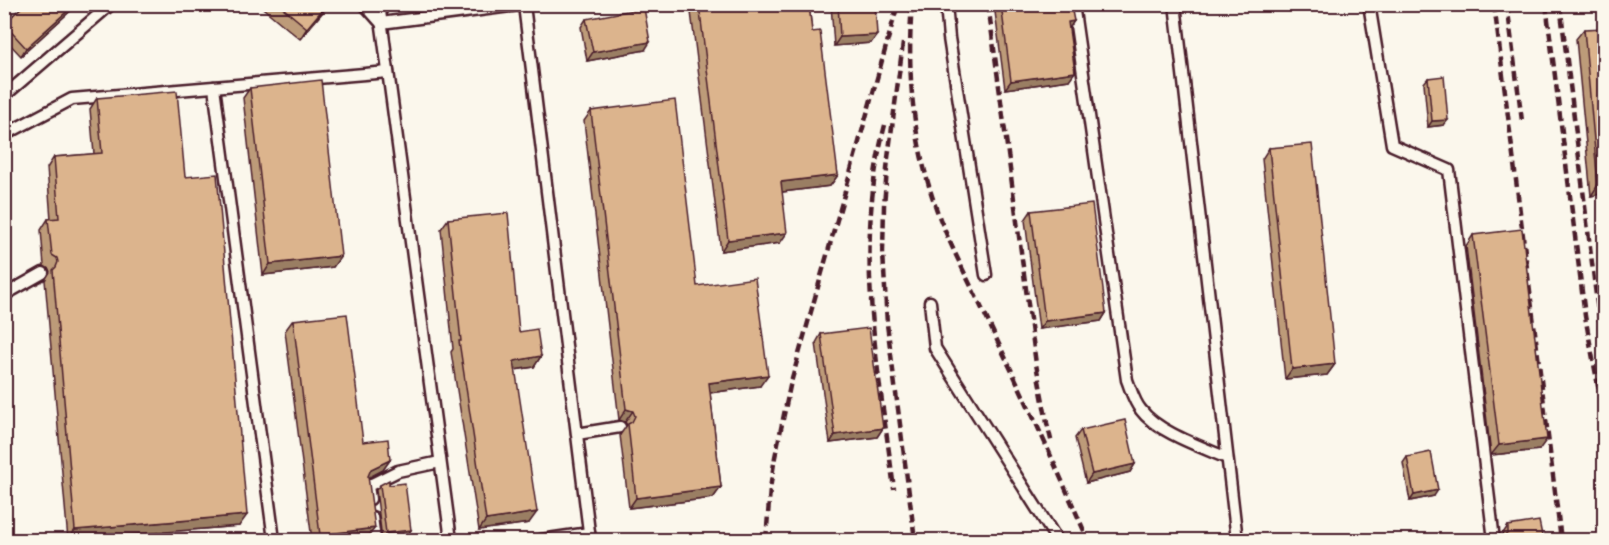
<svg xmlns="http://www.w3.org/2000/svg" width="1609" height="545" viewBox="0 0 1609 545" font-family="Caveat,sans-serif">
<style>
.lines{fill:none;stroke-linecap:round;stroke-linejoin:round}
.lane-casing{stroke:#4a1f2b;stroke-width:15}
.lane{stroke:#fbf7ec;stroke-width:10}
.rail{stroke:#4a1f2b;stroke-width:4.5;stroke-dasharray:9 4.5;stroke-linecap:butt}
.wall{fill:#bd9b79;stroke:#4a1f2b;stroke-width:1.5}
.shaded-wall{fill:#9a7e63;stroke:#4a1f2b;stroke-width:1.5}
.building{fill:#dcb48d;stroke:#4a1f2b;stroke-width:1.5}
</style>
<rect width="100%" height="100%" fill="#fbf7ec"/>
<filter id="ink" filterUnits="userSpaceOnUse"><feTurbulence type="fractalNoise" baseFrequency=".0167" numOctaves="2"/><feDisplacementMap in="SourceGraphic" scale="12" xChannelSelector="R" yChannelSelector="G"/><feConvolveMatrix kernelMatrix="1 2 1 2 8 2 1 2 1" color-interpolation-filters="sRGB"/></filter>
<g filter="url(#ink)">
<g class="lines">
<defs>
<g id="lane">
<polyline points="364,4 381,23 527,4"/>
<polyline points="379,4 451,540"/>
<polyline points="946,4 949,38 986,275"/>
<path d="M 1073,4 L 1127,380 C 1131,390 1134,402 1141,410 C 1157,432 1202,447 1227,458"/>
<polyline points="1175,4 1237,540"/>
<polyline points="1369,4 1392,145 1449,170 1494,540"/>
<polyline points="524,5 590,540"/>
<polyline points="214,87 274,540"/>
<polyline points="4,96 111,4"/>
<polyline points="4,135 72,99 388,72"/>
<polyline points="4,295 43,273"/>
<polyline points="930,302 935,348 1057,540"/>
<polyline points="577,434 620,427"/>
<polyline points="370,499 368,486 398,471 440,462"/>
<polyline points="372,517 375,540"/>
<polyline points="541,540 589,533"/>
</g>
</defs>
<!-- lane casing -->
<use href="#lane" class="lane-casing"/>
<!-- lane -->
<use href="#lane" class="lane"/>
<!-- rail -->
<g class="rail">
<path d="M 912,4 C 906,78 914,150 940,219 C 956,258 976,295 994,334 C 1027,402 1058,471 1088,540"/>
<polyline points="988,4 1036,364 1047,423 1052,444"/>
<polyline points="1494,4 1561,540"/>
<polyline points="1507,4 1522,121"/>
<polyline points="1546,4 1585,316 1604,418"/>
<polyline points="1560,4 1604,360"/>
<polyline points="903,43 888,158 884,205 883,252 887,324 915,540"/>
<path d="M 885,125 C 853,248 878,365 894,489"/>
<polyline points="766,540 770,489 775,457 790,386 898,4"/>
</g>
</g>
<!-- wall -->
<g class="wall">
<polygon points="25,4 78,4 21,56 4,38 4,23"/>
<polygon points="258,4 328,4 300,39"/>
<polygon points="690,4 809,4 812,32 838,175 830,186 782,192 780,243 721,251"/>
<polygon points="831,4 875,4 871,43 834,46"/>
<polygon points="994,4 1065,4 1066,7 1074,21 1069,28 1069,80 1005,89"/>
<polygon points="586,19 645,50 587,61 581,27"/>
<polygon points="1584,29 1605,193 1591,196 1576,39"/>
<polygon points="1428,78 1444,125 1428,127 1424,83"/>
<polygon points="250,88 341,256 333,267 263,275 243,98"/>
<polygon points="97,98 185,177 239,526 68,540 45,280 50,272 49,269 44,266 41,230 48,219 51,219 47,168 54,157 94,154 90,109"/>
<polygon points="591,111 697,286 760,386 710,393 721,487 713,498 629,508 620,435 627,425 625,422 619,420 584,121"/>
<polygon points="1269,148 1335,364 1327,375 1285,379 1262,159"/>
<polygon points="1031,211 1106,313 1101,321 1039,329 1025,220"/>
<polygon points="448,219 519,332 541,356 534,367 515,370 529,523 479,530 451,352 453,349 441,229"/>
<polygon points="1473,235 1539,450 1491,455 1466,246"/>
<polygon points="1604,276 1605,276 1605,346 1598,284"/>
<polygon points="293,320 363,442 390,460 383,470 368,478 367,538 350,540 312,540 285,331"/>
<polygon points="821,334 883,428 877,437 830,443 816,343"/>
<polygon points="1081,430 1135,464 1130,472 1086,483 1075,438"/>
<polygon points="1407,457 1434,496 1410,501 1403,463"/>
<polygon points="380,485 389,485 411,530 407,536 382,539 376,490"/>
<polygon points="1508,526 1543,540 1501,540 1501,536"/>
</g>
<!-- shaded-wall -->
<g class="shaded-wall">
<polygon points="75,4 78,4 21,56 26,48"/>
<polygon points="328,4 323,12 300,39 307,28"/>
<polygon points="1074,21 1068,30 1068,22"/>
<polygon points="877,35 871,43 834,46 840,37"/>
<polygon points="650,42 645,50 587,61 593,52"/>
<polygon points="1075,72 1069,80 1005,89 1011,81"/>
<polygon points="1448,120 1444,125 1428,127 1432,121"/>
<polygon points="838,175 830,186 774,193 781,182"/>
<polygon points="1605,184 1605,193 1591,196 1598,185"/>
<polygon points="787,233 780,243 721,251 728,240"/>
<polygon points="341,256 333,267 263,275 270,264"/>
<polygon points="1106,313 1101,321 1039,329 1045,321"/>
<polygon points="541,356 534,367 506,371 514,361"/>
<polygon points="1335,364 1327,375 1285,379 1292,369"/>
<polygon points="768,375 760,386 701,394 709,383"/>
<polygon points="626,409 633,411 625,422 619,420"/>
<polygon points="883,428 877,437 830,443 835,435"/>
<polygon points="1547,439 1539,450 1491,455 1499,445"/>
<polygon points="390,460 383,470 364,480 371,469"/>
<polygon points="1135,464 1130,472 1086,483 1092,474"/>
<polygon points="721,487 713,498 629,508 636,498"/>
<polygon points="1438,490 1434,496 1410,501 1414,495"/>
<polygon points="537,512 529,523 479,530 486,520"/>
<polygon points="247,515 239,526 68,540 75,530"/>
<polygon points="375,528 367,538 350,540 316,540 320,535"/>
<polygon points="411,530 407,536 382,539 386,533"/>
</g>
<!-- building -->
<g class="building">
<polygon points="25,4 75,4 26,48 4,24"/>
<polygon points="278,4 327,4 307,28"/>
<polygon points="699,4 809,4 812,32 820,31 838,175 781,182 787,233 728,240"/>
<polygon points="838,4 875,4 877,35 840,37"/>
<polygon points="1001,4 1065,4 1066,7 1071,6 1074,21 1068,22 1075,72 1011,81"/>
<polygon points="644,8 650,42 593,52 586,19"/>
<polygon points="1605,28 1605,184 1598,185 1584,29"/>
<polygon points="1444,76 1448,120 1432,121 1428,78"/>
<polygon points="321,80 341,256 270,264 250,88"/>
<polygon points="177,91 185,177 217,174 247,515 75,530 53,270 56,267 58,262 57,258 52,255 48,219 59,218 54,157 102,153 97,98"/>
<polygon points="675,100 697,286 755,278 768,375 709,383 721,487 636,498 628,424 632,422 635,416 633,411 626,409 591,111"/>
<polygon points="1312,144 1335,364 1292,369 1269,148"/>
<polygon points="1092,204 1106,313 1045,321 1031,211"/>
<polygon points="508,213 519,332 537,329 541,356 514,361 537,512 486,520 459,341 461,341 448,219"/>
<polygon points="1522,229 1547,439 1499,445 1473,235"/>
<polygon points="347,314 363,442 388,439 390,460 371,469 368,476 375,528 320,535 293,320"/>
<polygon points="869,328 883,428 835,435 821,334"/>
<polygon points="1125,420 1135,464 1092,474 1081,430"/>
<polygon points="1431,452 1438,490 1414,495 1407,457"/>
<polygon points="389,480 389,485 405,483 411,530 386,533 380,485"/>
<polygon points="1539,521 1543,540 1504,540 1503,537 1508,533 1508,526"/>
</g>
</g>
<!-- margin -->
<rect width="1609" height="545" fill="none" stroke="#fbf7ec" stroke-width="24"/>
<rect x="12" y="12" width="1585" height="521" fill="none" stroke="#4a1f2b" stroke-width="2" filter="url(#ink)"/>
</svg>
